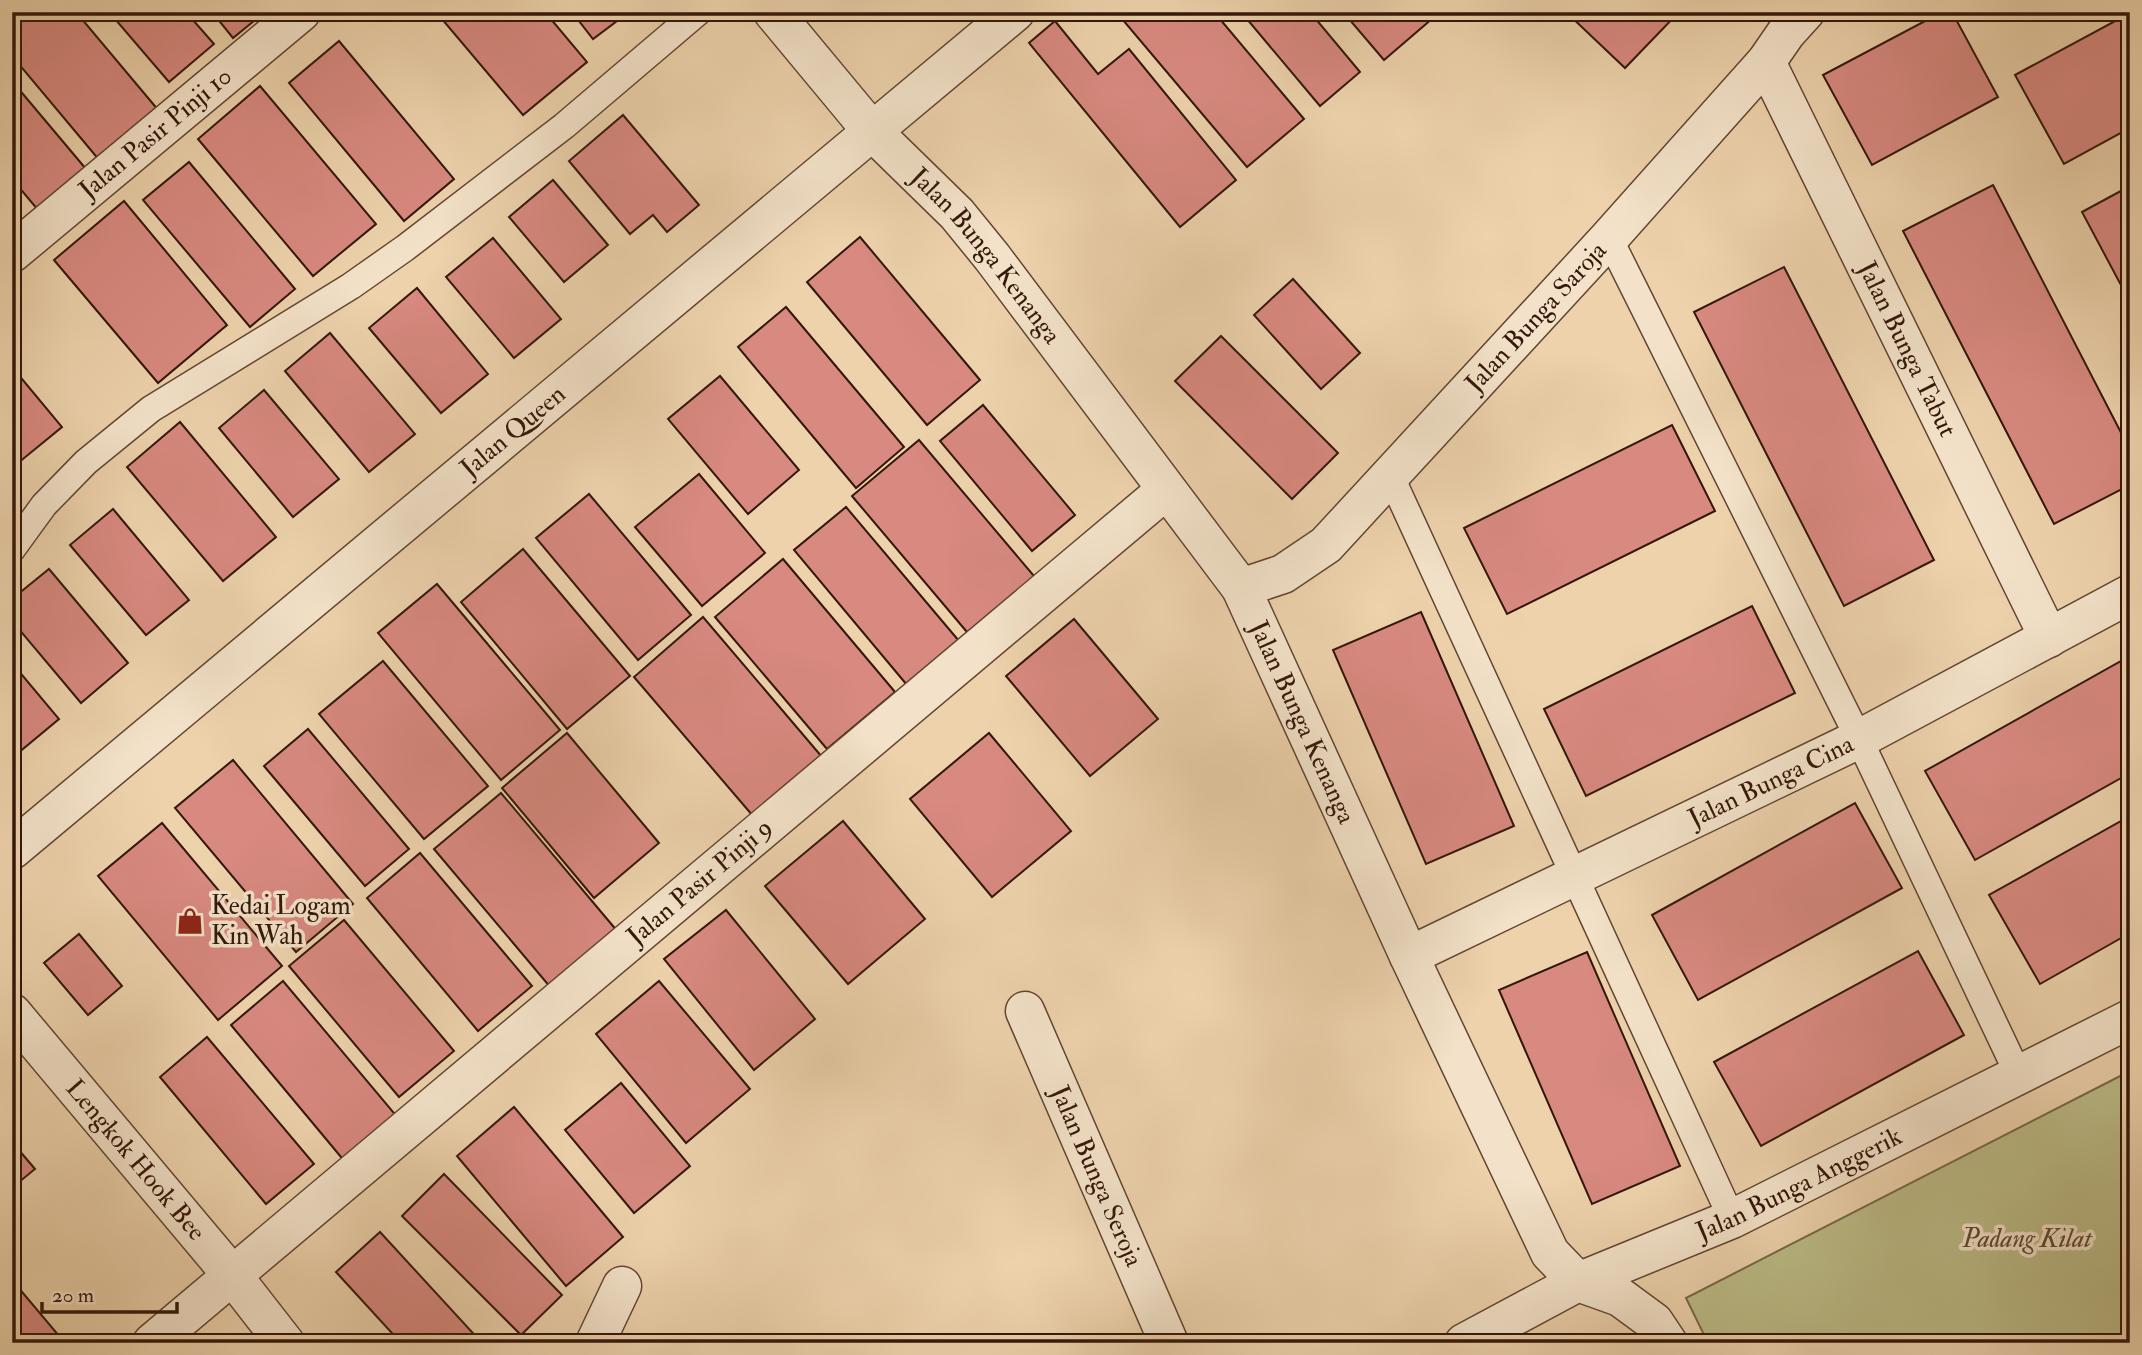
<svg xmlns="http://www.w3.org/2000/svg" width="2142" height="1355" viewBox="0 0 2142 1355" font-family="'IM FELL Double Pica',serif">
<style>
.green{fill:#bbbb87;stroke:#776948;stroke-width:2}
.building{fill:#d88980;stroke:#33170a;stroke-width:2}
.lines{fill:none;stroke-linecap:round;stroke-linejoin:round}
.lane-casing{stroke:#624632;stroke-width:29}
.street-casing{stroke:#624632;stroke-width:41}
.lane{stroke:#f3e2c9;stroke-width:26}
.street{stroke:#f3e2c9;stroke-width:38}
.labels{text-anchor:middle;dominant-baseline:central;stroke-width:7;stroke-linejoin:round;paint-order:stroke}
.street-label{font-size:26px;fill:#33170a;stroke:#f3e2c9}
.poi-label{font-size:26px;fill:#33170a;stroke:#f3e2c9;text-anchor:start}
.park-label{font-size:26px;font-style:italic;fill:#5c4830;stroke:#f3e2c9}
</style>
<rect width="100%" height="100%" fill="#edd2ac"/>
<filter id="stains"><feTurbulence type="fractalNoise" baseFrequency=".00286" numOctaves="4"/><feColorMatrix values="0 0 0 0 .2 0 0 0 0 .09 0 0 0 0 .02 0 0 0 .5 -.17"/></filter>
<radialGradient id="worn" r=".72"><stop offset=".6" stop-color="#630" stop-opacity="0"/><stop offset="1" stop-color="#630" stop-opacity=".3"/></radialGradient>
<!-- green -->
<polygon class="green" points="2130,1071 2130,1343 1708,1343 1686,1298"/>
<!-- building -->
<g class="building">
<polygon points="12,12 76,12 159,111 100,161 12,56"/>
<polygon points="109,12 186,12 214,44 169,82"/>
<polygon points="212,12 265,12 233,38"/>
<polygon points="436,12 545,12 587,62 523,115"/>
<polygon points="572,12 629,12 593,39"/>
<polygon points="1214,12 1304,119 1247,167 1117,13"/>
<polygon points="1241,12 1310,12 1360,72 1320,106"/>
<polygon points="1343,12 1440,12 1384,60"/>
<polygon points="1566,12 1679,12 1625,68"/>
<polygon points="1942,12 1952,12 1998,97 1872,165 1823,75"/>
<polygon points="2130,13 2130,128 2064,164 2015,75"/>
<polygon points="1055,21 1098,74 1129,49 1236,180 1180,227 1029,43"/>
<polygon points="339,41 454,179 404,221 289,83"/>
<polygon points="12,81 86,169 38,210 12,179"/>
<polygon points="260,86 376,224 313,276 198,139"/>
<polygon points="623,115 699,205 667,232 653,215 630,234 569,161"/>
<polygon points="189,162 295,289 250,327 143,200"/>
<polygon points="553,180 608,245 564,282 509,217"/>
<polygon points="1993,185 2130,450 2130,485 2054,524 1903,231"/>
<polygon points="2130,186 2130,302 2082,212"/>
<polygon points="124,201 227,325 158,383 54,260"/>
<polygon points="860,237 980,380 927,425 807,282"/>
<polygon points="493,238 561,319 514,358 446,277"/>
<polygon points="1784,267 1934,560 1844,606 1694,312"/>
<polygon points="1293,279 1360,353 1321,389 1254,315"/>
<polygon points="417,288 488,374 441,413 369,328"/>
<polygon points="786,307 904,447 856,488 738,347"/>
<polygon points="330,333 415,434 369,472 285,371"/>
<polygon points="1221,336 1338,453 1292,499 1175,381"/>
<polygon points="12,367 62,427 12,468"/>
<polygon points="720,376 799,470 748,514 668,419"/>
<polygon points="264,390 339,479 293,517 219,428"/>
<polygon points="983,405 1075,515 1032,551 940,441"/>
<polygon points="180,422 276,537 223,581 127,467"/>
<polygon points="1672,425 1715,511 1507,614 1464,528"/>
<polygon points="919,440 1039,582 972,638 852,496"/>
<polygon points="699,474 765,553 702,606 635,527"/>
<polygon points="589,494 691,615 638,660 536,538"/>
<polygon points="846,507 959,641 907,685 794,550"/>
<polygon points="113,509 189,600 146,635 70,545"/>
<polygon points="523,549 630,676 567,729 461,602"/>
<polygon points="783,559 895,692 827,749 715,617"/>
<polygon points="49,569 128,663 81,703 12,621 12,599"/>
<polygon points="437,584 560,730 501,780 378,633"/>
<polygon points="1752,606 1795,693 1586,796 1544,709"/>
<polygon points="1421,612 1514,826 1426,864 1333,650"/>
<polygon points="703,617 822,757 753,816 634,677"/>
<polygon points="1074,619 1158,719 1090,776 1006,676"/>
<polygon points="2130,656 2130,773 1975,860 1925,771"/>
<polygon points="383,661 488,786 424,839 319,714"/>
<polygon points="12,663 59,719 12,758"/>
<polygon points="308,729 409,849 365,886 264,766"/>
<polygon points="567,733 659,843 594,898 502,788"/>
<polygon points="989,733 1071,831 992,897 910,799"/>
<polygon points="233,760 353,904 296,952 175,808"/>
<polygon points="501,793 618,932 551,988 434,849"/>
<polygon points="1855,803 1902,888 1698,1000 1652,915"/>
<polygon points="2130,816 2130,933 2040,984 1989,895"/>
<polygon points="843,821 925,919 848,984 765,886"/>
<polygon points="162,823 282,966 218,1020 98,876"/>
<polygon points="420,853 532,986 478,1031 367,898"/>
<polygon points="726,910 815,1019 754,1070 664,959"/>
<polygon points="344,920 454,1051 399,1097 289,966"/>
<polygon points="79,934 122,986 88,1015 44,963"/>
<polygon points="1918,951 1964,1035 1761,1146 1714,1062"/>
<polygon points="1587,952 1680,1166 1592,1204 1499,990"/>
<polygon points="283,981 399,1119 346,1163 231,1025"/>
<polygon points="659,981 750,1089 686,1143 596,1034"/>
<polygon points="207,1037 314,1164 266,1204 160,1077"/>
<polygon points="621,1083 690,1166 634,1213 565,1130"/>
<polygon points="514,1107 623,1237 566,1286 457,1156"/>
<polygon points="12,1142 35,1169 12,1188"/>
<polygon points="444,1174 562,1295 521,1335 402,1216"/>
<polygon points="380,1232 482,1343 401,1343 336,1272"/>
<polygon points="12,1280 65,1343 12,1343"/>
</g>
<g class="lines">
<defs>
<g id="lane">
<polyline points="1609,238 1859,739 2019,1076"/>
<polyline points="1391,477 1732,1219"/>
<polyline points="12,549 44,505 86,462 151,409 351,286 405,248 564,126 698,12"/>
</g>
<g id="street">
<path id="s1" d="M 773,12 L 871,130 L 957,214 L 992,257 L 1241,588 L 1409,956 L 1550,1253 L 1578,1282 L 1620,1297 L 1654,1322 L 1668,1343"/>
<path id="s2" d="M 1766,62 L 2049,638"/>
<path id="s3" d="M 12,253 L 301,12"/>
<path id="s4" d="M 1241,588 L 1283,574 L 1326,545 L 1609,238 L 1766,62 L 1786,33 L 1805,12"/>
<path id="s5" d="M 12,850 L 1015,12"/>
<path id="s6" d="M 1409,956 L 1859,739 L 2130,594"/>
<path id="s7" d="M 1025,1011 L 1169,1343"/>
<path id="s8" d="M 12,1013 L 232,1275 L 285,1343"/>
<path id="s9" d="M 152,1343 L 1166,490"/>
<polyline points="595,1343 622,1286"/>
<path id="s10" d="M 1464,1343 L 1578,1282 L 1732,1219 L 2130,1019"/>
</g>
</defs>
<!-- lane casing -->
<use href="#lane" class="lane-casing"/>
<!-- street casing -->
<use href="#street" class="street-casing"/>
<!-- lane -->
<use href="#lane" class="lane"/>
<!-- street -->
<use href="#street" class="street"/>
</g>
<!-- icons -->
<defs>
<symbol id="shop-bare" viewBox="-9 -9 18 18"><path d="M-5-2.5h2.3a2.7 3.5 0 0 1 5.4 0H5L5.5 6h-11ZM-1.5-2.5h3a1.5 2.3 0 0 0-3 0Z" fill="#8f2418" stroke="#f3e2c9" stroke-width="2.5" paint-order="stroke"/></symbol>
</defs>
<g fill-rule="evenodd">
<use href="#shop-bare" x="171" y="902" width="38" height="38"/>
</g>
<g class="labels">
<!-- street labels -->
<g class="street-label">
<text stroke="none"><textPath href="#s3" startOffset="187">Jalan Pasir Pinji 10</textPath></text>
<text stroke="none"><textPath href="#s1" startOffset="324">Jalan Bunga Kenanga</textPath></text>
<text stroke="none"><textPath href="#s4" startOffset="406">Jalan Bunga Saroja</textPath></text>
<text stroke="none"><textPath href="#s2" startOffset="320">Jalan Bunga Tabut</textPath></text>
<text stroke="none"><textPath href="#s5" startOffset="653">Jalan Queen</textPath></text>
<text stroke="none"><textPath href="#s1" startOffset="891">Jalan Bunga Kenanga</textPath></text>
<text stroke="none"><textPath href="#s6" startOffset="402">Jalan Bunga Cina</textPath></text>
<text stroke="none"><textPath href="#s9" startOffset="716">Jalan Pasir Pinji 9</textPath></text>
<text stroke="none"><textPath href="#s8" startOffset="192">Lengkok Hook Bee</textPath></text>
<text stroke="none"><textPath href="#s7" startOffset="180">Jalan Bunga Seroja</textPath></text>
<text stroke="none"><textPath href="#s10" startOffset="371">Jalan Bunga Anggerik</textPath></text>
</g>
<!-- poi labels -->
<g class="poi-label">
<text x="211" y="906">Kedai Logam<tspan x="211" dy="30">Kin Wah</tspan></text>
</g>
<!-- park labels -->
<g class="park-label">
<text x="2027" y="1239">Padang Kilat</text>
</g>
</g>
<!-- margin -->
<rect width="2142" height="1355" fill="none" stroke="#edd2ac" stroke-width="42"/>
<rect x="14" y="14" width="2114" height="1327" fill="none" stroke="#33170a" stroke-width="3.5"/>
<rect x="21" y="21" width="2100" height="1313" fill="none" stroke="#33170a" stroke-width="2"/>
<!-- scale -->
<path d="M42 1302v10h135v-10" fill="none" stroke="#33170a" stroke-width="3.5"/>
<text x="52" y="1302" font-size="21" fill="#33170a" stroke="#f3e2c9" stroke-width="5" paint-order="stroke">20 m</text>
<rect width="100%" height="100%" filter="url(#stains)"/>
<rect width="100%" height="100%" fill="url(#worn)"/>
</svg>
